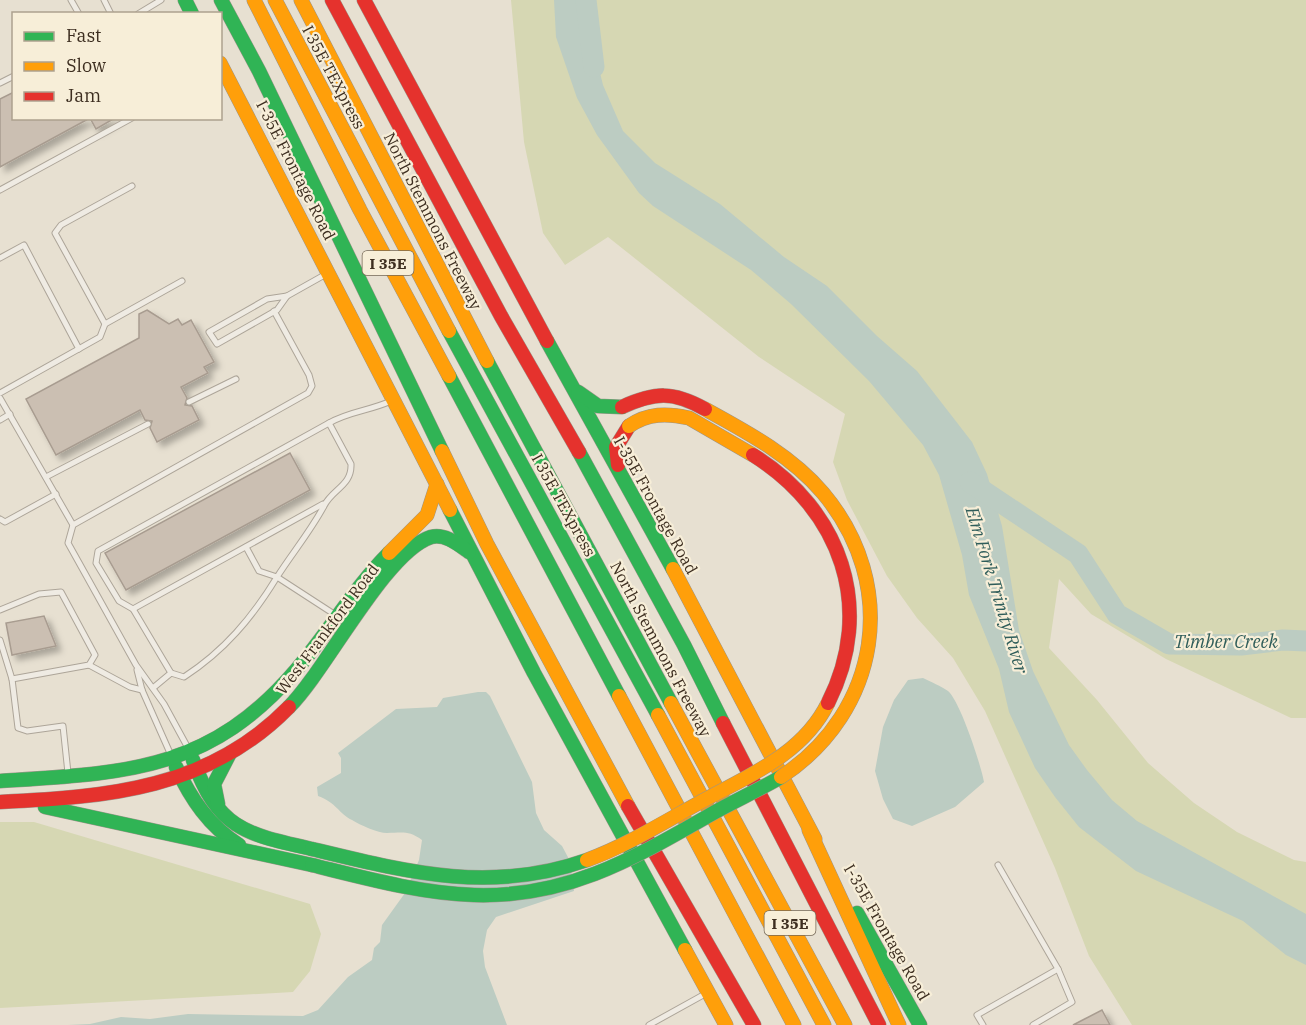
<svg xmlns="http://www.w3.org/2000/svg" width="1306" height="1025" viewBox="0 0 1306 1025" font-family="'IBM Plex Serif',serif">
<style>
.green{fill:#d6d7b3}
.water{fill:#bcccc2}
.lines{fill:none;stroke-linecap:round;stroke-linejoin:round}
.river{stroke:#bcccc2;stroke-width:21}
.building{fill:#cbbfb2;stroke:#a89c90;stroke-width:1.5;filter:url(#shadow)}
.lane-casing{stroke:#ada599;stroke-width:7}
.fast-casing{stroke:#9c958a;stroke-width:15}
.slow-casing{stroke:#9c958a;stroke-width:15}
.jam-casing{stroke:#9c958a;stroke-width:15}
.lane{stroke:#efebe3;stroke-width:5}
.fast{stroke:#30b455;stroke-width:14}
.slow{stroke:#ff9f0a;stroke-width:14}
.jam{stroke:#e5322d;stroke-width:14}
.fast-bridge-casing{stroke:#9c958a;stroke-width:15;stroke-linecap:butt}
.slow-bridge-casing{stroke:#9c958a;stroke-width:15;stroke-linecap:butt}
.jam-bridge-casing{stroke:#9c958a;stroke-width:15;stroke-linecap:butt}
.fast-bridge{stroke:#30b455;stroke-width:14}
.slow-bridge{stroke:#ff9f0a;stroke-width:14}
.jam-bridge{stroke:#e5322d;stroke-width:14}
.labels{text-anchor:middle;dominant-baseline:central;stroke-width:4.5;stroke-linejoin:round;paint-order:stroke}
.shield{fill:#f7eed8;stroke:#756857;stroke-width:1.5}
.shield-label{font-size:15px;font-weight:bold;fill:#3d2e20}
.street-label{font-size:16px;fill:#3d2e20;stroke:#f7eed8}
.water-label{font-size:18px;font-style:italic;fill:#2f5d5a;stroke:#f7eed8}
</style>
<defs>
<filter id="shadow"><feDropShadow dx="5" dy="5" stdDeviation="3" flood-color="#0004"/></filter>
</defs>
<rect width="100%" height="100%" fill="#e7e0d1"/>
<!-- green -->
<g class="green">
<polygon points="511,0 1306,0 1306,718 1291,718 1166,659 1091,614 1059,579 1049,648 1097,700 1148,763 1194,803 1237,832 1294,860 1306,862 1306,1025 1132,1025 1089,956 1055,868 985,711 953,658 917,618 887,576 847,500 833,462 845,414 759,357 608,237 565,265 543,233 524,142"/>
<polygon points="0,822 34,822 310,904 321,934 310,971 293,992 0,1008"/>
</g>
<!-- water -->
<g class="water">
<polygon points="554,0 582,0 603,85 623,131 655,163 720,204 784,257 827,286 877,336 917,371 972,442 987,474 1002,526 1019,630 1033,671 1069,745 1087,770 1112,800 1137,821 1306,914 1306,965 1286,955 1243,921 1136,871 1079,827 1055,797 1035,768 1009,712 999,669 969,595 962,555 939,475 923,445 869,381 791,304 751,270 653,206 639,193 597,135 577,98 556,37"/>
<path d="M 923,678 C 931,682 941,686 948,691 C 960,701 981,765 984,782 L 955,807 L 912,826 L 893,819 L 883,799 L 875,771 L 883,727 L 894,700 L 908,680 Z"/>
<path d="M 478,692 L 486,692 L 490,696 L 532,782 L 536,813 L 544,830 L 562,846 L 570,861 L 574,891 L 496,917 L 487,930 L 483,951 L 485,967 L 507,1025 L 68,1025 L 90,1024 L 121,1017 L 150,1019 L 188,1014 L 303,1016 L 318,1010 L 348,977 L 372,960 L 374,948 L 380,942 L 382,925 L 405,893 L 419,860 L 422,840 C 408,830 402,833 387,833 C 378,833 360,825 352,820 C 338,813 337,803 318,796 L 317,787 L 341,773 L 341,758 L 338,753 L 396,709 L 437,707 L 443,698 Z"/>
</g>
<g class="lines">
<!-- river -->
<g class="river">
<polyline points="586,0 594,67"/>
<polyline points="970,482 1078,554 1117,614 1169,644 1241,645 1283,640 1306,641"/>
</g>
</g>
<!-- building -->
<g class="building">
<polygon points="14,92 14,118 90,118 0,167 0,99"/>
<polygon points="90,118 115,118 96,129"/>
<polygon points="147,310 169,324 178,319 182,325 191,320 214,362 204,367 208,373 181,387 187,398 185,405 192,406 199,420 157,442 150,428 152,421 145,420 140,410 56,455 26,399 139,338 139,314"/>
<polygon points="290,453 310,490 126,590 105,553"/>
<polygon points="44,616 56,646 12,655 6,623"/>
<polygon points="1102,1010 1110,1025 1073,1025"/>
</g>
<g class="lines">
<defs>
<g id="lane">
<polyline points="71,0 79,14"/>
<polyline points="104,0 111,14"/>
<polyline points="138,14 161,0"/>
<polyline points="0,83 14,76"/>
<polyline points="0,190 132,118"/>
<polyline points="0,258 24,245 79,349"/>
<polygon points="287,296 277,310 217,344 209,332 267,299"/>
<polyline points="287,296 328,273"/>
<polyline points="105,324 55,233 61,225 132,186"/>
<polyline points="0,393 100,337 105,324 182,281"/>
<polyline points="0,398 73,525"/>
<polyline points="189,402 236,379"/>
<polyline points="0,420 10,414"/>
<polyline points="46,477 148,424"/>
<polyline points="0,519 5,522 56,494"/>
<path d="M 246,547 L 259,571 L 277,577 C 293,552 310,532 324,506 C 332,489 352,486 351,464 L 329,423 C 350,411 369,411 391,401"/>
<polyline points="133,609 323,504"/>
<polyline points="0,610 39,594 61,592 95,655 89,665 12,679"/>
<polyline points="0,640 12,679 18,728 27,731 63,726 68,773"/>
<polyline points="89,665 130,687 142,690"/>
<polyline points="137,670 142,690 170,753"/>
<polyline points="171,673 133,609 119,601 96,563 98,551 329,423"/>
<path d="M 153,688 L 171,673 L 184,677 C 224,651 252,618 277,577 L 334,614"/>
<polyline points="188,748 164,704 136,665 68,543 73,525 308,393 312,386 309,375 274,311"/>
<polyline points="649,1025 705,994"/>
<polyline points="983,1025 977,1015 1058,969 998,865"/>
<polyline points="1033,1025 1072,1002 1058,969"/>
</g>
<g id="fast">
<polyline points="185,0 192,14"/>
<polyline points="221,0 259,71 442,451"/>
<polyline points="449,331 658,715"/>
<polyline points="547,341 673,569"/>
<polyline points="487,361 671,703"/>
<polyline points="449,376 619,696"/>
<polyline points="578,392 598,406 622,407"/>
<polyline points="579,452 684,645 723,723"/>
<polyline points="450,510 534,673 685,950"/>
<path d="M 289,707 C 327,669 385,552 431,537 C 445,533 459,545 469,552"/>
<path d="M 193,760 C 218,829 245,834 312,849"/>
<path d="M 176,767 C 191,799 209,826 239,845"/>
<path d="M 0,781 C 124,773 209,772 296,670 C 329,632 354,588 389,553"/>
<polyline points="218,804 214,784 230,753"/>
<polyline points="45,807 312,865"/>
<polyline points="857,913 920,1025"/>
</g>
<g id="slow">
<polyline points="254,0 360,210 449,376"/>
<polyline points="275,0 449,331"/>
<polyline points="301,0 487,361"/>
<polyline points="220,63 450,510"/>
<polyline points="442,451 487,544 628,806"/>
<polyline points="389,553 427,515 437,484"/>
<polyline points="673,569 815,839"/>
<polyline points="619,696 794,1025"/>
<polyline points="671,703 845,1025"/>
<polyline points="658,715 824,1025"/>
<polyline points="809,830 899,1025"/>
<polyline points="685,950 726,1025"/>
</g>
<g id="jam">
<polyline points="332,0 501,316 579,452"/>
<polyline points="364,0 547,341"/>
<polyline points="618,465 616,447 629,426"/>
<polyline points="723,723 879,1025"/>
<path d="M 0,802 C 108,797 209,789 289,707"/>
<polyline points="628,806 754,1025"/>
</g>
</defs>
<!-- lane casing -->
<use href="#lane" class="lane-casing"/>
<!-- fast casing -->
<use href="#fast" class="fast-casing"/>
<!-- slow casing -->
<use href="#slow" class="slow-casing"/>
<!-- jam casing -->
<use href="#jam" class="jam-casing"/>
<!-- lane -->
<use href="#lane" class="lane"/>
<!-- fast -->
<use href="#fast" class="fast"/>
<!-- slow -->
<use href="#slow" class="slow"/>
<!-- jam -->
<use href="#jam" class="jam"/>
<defs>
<g id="fast-bridge">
<path d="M 312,849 C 407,872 491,894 587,860"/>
<path d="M 312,865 C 365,878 419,893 474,895 C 566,898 631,860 708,816 C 732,802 757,791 781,777"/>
</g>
<g id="slow-bridge">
<path d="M 705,409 C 747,432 792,456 823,493 C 900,585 881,711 781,777"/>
<path d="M 629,426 C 648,413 667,413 689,418 L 753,455"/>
<path d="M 587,860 C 625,846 661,824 697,804 C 745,777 802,756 828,703"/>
</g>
<g id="jam-bridge">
<path d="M 622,407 C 655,392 673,391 705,409"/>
<path d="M 753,455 C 841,510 876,608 828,703"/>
</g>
</defs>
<!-- fast-bridge casing -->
<use href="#fast-bridge" class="fast-bridge-casing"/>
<!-- slow-bridge casing -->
<use href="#slow-bridge" class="slow-bridge-casing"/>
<!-- jam-bridge casing -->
<use href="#jam-bridge" class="jam-bridge-casing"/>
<!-- fast-bridge -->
<use href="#fast-bridge" class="fast-bridge"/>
<!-- slow-bridge -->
<use href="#slow-bridge" class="slow-bridge"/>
<!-- jam-bridge -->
<use href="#jam-bridge" class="jam-bridge"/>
</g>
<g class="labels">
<!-- shield labels -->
<g class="shield">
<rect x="362.5" y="251" width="51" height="24" rx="4.5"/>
<rect x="764.5" y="911" width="51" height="24" rx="4.5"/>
</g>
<g class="shield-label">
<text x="388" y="263">I 35E</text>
<text x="790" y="923">I 35E</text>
</g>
<!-- street labels -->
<g class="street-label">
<text transform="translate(334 77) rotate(62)">I 35E TEXpress</text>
<text transform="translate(296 170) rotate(63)">I-35E Frontage Road</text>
<text transform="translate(433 221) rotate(63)">North Stemmons Freeway</text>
<text transform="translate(564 505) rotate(61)">I 35E TEXpress</text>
<text transform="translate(656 505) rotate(61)">I-35E Frontage Road</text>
<text transform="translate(327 629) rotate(-53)">West Frankford Road</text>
<text transform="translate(661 649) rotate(62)">North Stemmons Freeway</text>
<text transform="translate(887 932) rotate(60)">I-35E Frontage Road</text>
</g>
<!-- water labels -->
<g class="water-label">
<text transform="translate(997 590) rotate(73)">Elm Fork Trinity River</text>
<text x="1226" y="641">Timber Creek</text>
</g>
</g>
<!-- legend -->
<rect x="12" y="12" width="210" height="108" fill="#f7eed8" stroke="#ada18e" stroke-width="1.5"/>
<rect x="24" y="32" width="30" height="9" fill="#30b455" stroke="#ada18e" stroke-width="1.5"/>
<text x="66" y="42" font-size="18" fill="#3d2e20">Fast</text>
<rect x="24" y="62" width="30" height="9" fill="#ff9f0a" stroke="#ada18e" stroke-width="1.5"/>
<text x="66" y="72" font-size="18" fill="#3d2e20">Slow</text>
<rect x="24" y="92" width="30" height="9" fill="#e5322d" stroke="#ada18e" stroke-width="1.5"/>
<text x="66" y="102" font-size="18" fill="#3d2e20">Jam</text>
</svg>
